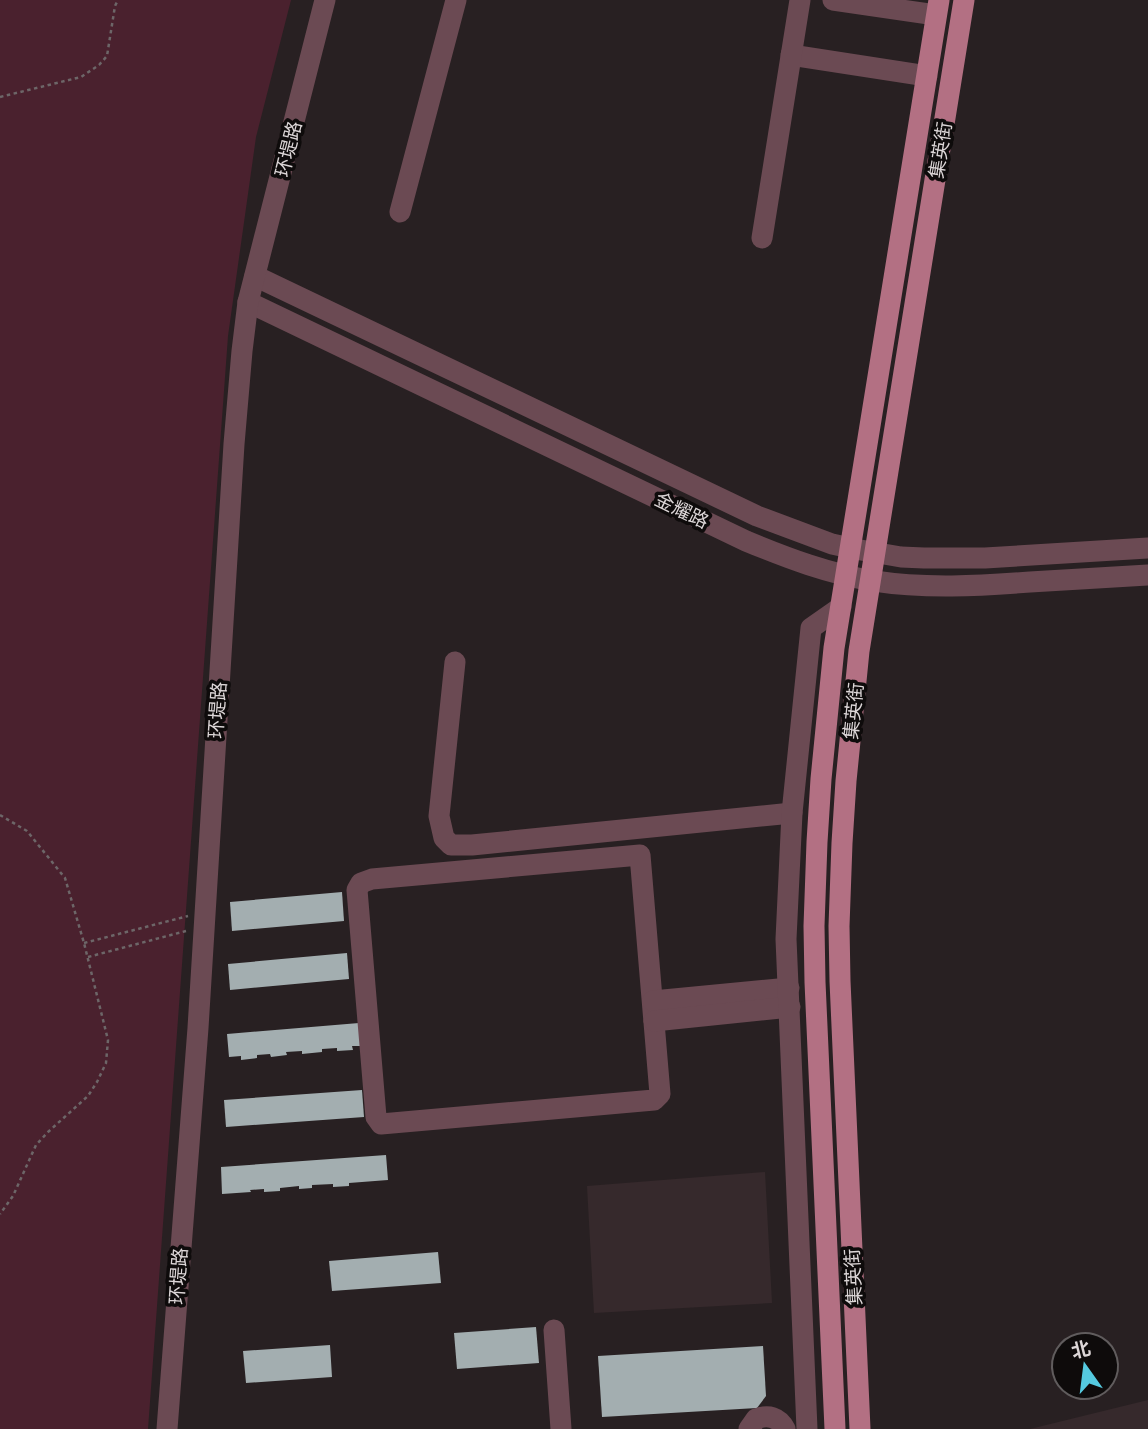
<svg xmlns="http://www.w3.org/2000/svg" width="1148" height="1429" viewBox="0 0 1148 1429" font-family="'Archivo Narrow','Noto Sans SC',sans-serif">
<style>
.built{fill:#36292c}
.green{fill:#4a212e}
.building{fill:#a3aeb0}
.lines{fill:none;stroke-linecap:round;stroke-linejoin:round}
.path{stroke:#6d6668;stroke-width:2.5;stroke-dasharray:3.5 3.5;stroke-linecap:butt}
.minor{stroke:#6b4a53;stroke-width:21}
.major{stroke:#b37083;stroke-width:21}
.labels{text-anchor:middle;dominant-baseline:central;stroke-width:7;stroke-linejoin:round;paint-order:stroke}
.street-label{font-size:19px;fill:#dcd6d7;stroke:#0e0b0b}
</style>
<rect width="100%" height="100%" fill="#282022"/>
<!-- built -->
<g class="built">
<polygon points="765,1172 772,1303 594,1313 587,1186"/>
<polygon points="1148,1400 1148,1429 1030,1429"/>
</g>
<!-- green -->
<polygon class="green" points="0,0 291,0 256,137 228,336 148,1429 0,1429"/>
<!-- building -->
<g class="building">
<polygon points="342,892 344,921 232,931 230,902"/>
<polygon points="347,953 349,979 230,990 228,964"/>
<polygon points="359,1023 361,1046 352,1046 353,1050 337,1051 337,1048 322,1049 322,1052 302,1054 302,1051 286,1052 287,1055 271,1057 270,1054 257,1055 257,1058 241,1060 241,1056 229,1057 227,1034"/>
<polygon points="362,1090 364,1117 226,1127 224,1100"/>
<polygon points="386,1155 388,1180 349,1183 349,1186 333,1187 333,1184 312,1185 312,1188 299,1189 299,1186 280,1188 280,1191 264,1192 264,1189 250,1190 251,1192 222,1194 221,1167"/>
<polygon points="438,1252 441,1283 332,1291 329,1261"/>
<polygon points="536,1327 539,1363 457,1369 454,1333"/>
<polygon points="330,1345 332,1377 246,1383 243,1351"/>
<polygon points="763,1346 766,1396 757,1408 602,1417 598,1356"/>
</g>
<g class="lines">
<!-- path -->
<g class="path">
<polyline points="0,97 81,77 99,65 107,56 115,6 118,0"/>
<polyline points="0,815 27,831 65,878 84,943 108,1040 106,1063 97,1082 88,1096 48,1132 36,1145 13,1196 0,1214"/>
<polyline points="84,943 188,916"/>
<polyline points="88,957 186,931"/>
</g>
<!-- minor -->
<g class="minor">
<polyline points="833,0 936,15"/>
<polyline points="791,55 927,76"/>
<polyline points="400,212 456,0"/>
<polyline points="762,238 800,0"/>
<polyline points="255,276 757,516 832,544 855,549 901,557 924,558 985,558 1148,548"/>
<path d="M 248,302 L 746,541 C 787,558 829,574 874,581 C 926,589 978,586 1030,582 C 1069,580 1109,577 1148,575"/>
<polyline points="455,662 439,816 444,838 451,845 472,845 792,813"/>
<polygon points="640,855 660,1094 654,1100 381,1124 376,1117 357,890 361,883 372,879"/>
<polyline points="653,1001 789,988"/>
<polyline points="654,1021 790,1007"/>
<polyline points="554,1330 561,1429"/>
<polyline points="167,1429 198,1028 234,444 242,351 248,302 325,0"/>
<path d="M 749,1429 L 756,1419 C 768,1414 779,1417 785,1429"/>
<polyline points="807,1429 786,939 792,813 811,628 841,607"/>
</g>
<!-- major -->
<g class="major">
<polyline points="835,1429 815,982 814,926 817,842 821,779 834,648 939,0"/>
<polyline points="860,1429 840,981 839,926 842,843 846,781 859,651 964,0"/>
</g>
</g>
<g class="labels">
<!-- street labels -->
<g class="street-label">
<text transform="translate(288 149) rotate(-76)">环堤路</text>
<text transform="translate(940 150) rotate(-81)">集英街</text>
<text transform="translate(682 510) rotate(26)">金耀路</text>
<text transform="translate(217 710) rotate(-86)">环堤路</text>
<text transform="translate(853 711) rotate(-84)">集英街</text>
<text transform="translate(178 1276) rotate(-86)">环堤路</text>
<text transform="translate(853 1277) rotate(-93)">集英街</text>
</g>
</g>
<!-- north arrow -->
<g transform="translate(1085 1366) rotate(346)"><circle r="33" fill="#0e0b0b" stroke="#605c5d" stroke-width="2"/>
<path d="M0-5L12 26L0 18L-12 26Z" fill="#55cae0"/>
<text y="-10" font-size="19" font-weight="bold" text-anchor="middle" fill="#dcd6d7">北</text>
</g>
</svg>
